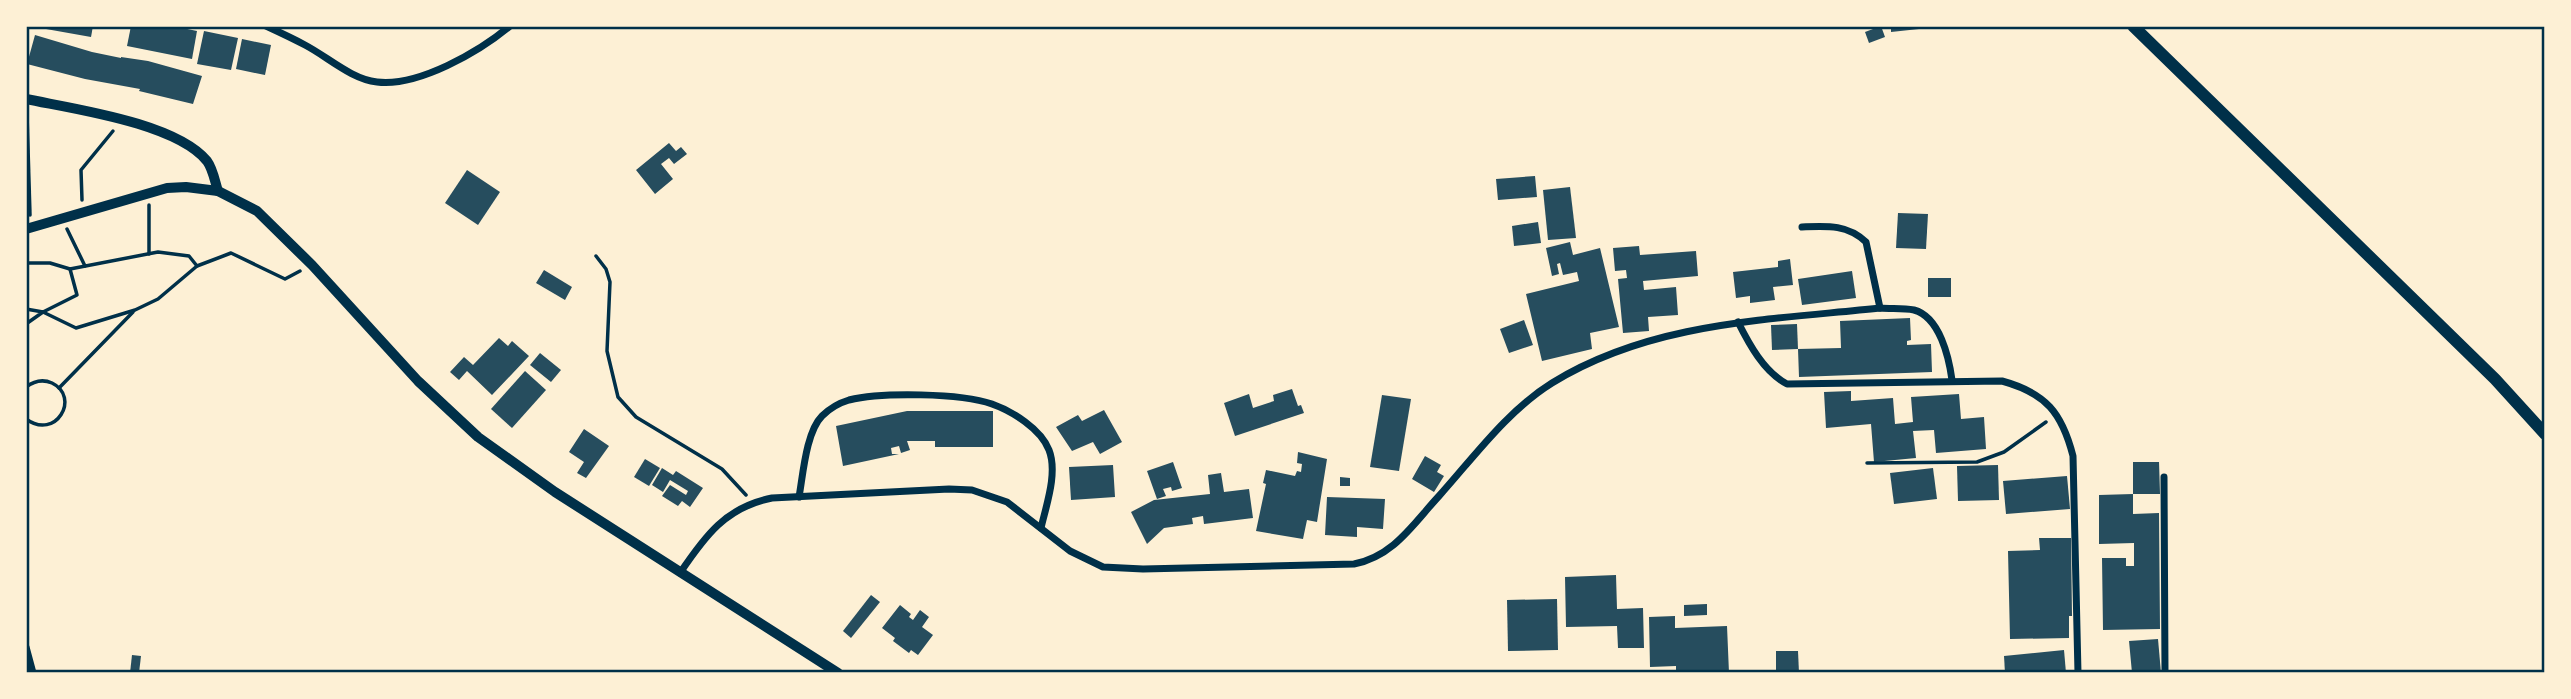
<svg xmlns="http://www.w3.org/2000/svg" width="2571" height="699" viewBox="0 0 2571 699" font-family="'IBM Plex Serif',serif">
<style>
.building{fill:#264d5e}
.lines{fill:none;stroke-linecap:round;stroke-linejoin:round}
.path{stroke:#003049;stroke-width:3.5}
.minor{stroke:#003049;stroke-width:7}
.tertiary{stroke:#003049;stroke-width:10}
.secondary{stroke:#003049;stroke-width:12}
.neatline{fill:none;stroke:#003049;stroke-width:2.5}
</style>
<rect width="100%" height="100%" fill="#fdf0d5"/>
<!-- building -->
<g class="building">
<polygon points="47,26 93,26 91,37 46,29"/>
<polygon points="131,26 173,26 197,31 192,59 127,46"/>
<polygon points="1881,26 1885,37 1869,43 1865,32"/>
<polygon points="1891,26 1919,26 1919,29 1891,32"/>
<polygon points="204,31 238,38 231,70 197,64"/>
<polygon points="35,35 92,52 121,58 121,57 148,61 202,76 193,104 139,91 140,89 85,79 27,64"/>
<polygon points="242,39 271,45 265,75 236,69"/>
<polygon points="669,143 676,151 681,147 687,154 674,164 669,158 661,164 673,179 655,194 636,170"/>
<polygon points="467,170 500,192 478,225 445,203"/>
<polygon points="1535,176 1537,197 1498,200 1496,179"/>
<polygon points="1570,187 1576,238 1548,240 1543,190"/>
<polygon points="1898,213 1928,214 1926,249 1896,248"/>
<polygon points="1538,222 1541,243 1514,246 1512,226"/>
<polygon points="1570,242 1573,255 1600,248 1619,327 1590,333 1592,349 1542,361 1526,294 1579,281 1577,272 1563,275 1560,263 1557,264 1559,274 1552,276 1546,248"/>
<polygon points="1639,246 1640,255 1696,251 1698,276 1643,281 1644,290 1676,287 1678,315 1648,317 1649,331 1623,333 1618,279 1627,278 1626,270 1615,271 1613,248"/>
<polygon points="1790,259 1793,285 1773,287 1775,300 1750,303 1750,296 1736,298 1733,272 1778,267 1778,261"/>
<polygon points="544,270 572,287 565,300 536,283"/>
<polygon points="1852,271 1856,298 1802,305 1798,279"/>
<rect x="1928" y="278" width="23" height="19"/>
<polygon points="1910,318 1911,340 1907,341 1907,345 1931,344 1932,372 1799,377 1798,349 1841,348 1840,321"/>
<polygon points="1524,320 1533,345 1509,353 1500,329"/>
<polygon points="1797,324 1798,349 1772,350 1771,325"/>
<polygon points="499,338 508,346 512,341 529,356 492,395 467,371 459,380 450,372 464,357 473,365"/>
<polygon points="540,353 561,370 551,382 530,365"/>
<polygon points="525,371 546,390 512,428 491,409"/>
<polygon points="1292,389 1298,406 1301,405 1304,413 1235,436 1224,403 1249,394 1253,408 1274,401 1273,395"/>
<polygon points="1851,391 1851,401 1893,398 1895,424 1913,422 1911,397 1959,394 1961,419 1984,417 1986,449 1936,453 1934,430 1913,431 1916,458 1874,462 1871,424 1826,428 1824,392"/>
<polygon points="1382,395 1411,399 1399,471 1370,467"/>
<polygon points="1104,410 1122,442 1100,454 1093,442 1072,451 1056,427 1078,415 1082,421"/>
<polygon points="907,411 993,411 993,447 935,447 935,441 907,441 910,450 901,453 899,446 891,448 892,454 899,454 843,466 836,426"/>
<polygon points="584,429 609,446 586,478 577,473 584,462 569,452"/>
<polygon points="1298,452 1327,459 1317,522 1307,520 1303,539 1256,531 1266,484 1263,483 1266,470 1295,476 1297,471 1301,472 1302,464 1297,463"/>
<polygon points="1425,456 1441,465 1437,472 1444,476 1434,492 1412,479"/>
<polygon points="645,459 660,468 649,486 634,477"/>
<polygon points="1173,462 1182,488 1172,491 1171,487 1163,489 1166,496 1157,499 1147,471"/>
<polygon points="2133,462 2159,462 2160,494 2133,494"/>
<polygon points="1113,465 1115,497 1071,500 1069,467"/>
<polygon points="1998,465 1999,500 1958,501 1957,466"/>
<polygon points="662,468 673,475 676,471 703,488 690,507 682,501 678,506 662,496 670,485 686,495 688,491 670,480 663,492 652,485"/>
<polygon points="1933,468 1937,499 1894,504 1890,473"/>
<polygon points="1221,473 1224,492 1249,489 1253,518 1204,524 1203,516 1192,518 1193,524 1164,528 1147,544 1131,512 1154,500 1210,494 1208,475"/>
<polygon points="2067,476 2070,509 2006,514 2003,481"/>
<polygon points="1340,477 1350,478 1350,486 1340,486"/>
<polygon points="2133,494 2133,514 2159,513 2160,629 2103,630 2102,558 2126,558 2126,566 2134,566 2134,543 2099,544 2099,495"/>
<polygon points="1327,497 1385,499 1383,529 1357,527 1357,537 1325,535"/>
<polygon points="2039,538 2071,538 2072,616 2069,616 2069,638 2010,639 2008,551 2040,550"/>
<polygon points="1616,575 1617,609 1643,608 1644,648 1618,648 1617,626 1566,627 1565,577"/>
<polygon points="871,595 880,602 851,638 843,631"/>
<polygon points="1557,599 1558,650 1508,651 1507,600"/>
<polygon points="1707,604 1707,615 1684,616 1684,605"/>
<polygon points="900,605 911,614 909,617 913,620 920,610 929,617 922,627 933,635 918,655 911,650 909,653 893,641 895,638 882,628"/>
<polygon points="1675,616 1675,628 1727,626 1729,673 1676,673 1676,666 1650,667 1649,617"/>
<polygon points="2158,639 2161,673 2132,673 2129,641"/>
<polygon points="2064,650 2066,673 2005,673 2004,656"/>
<polygon points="1776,651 1798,651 1799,673 1776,673"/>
<polygon points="132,655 141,656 139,673 130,673"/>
</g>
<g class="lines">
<!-- path -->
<g class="path">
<polyline points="27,114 30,215"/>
<polyline points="82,200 81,170 113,131"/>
<polyline points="149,205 149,254"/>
<polyline points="67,229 85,266"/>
<polyline points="596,256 606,269 610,282 607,351 618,397 636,417 722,469 746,495"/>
<polyline points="26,263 50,263 70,269 158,252 189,256 197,266"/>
<polyline points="26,309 43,312 26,324"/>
<polyline points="43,312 76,328 135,310 158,299 197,266 231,253 285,279 300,271"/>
<polyline points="43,312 77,295 70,269"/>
<path d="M 26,387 C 34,381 43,379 52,383 C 81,397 56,441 26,419"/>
<polyline points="59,388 133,312"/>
<polyline points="1867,463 1977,462 2004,452 2046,422"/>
</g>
<!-- minor -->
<g class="minor">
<path d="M 266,26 C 279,32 292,38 305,45 C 328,57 351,79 377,82 C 418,87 479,52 510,26"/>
<path d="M 1802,227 C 1826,226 1847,224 1866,242 L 1880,308"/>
<path d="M 1738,322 C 1749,344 1764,372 1787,384 L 2002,381 C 2046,393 2062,413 2073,456 L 2078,673"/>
<polyline points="2164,477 2165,673"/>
<path d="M 799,497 C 803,475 806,432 822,416 C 829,409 839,403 849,400 C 881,392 961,393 992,404 C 1012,411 1041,429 1049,450 C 1058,473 1046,506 1041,528"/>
<path d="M 680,573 C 705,536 726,507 772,498 L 949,489 L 972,490 L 1007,502 L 1070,551 L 1103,567 L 1143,569 L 1354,564 C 1394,556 1413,524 1439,496 C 1474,457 1507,411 1552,383 C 1651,322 1768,320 1880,308 C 1891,309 1903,308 1914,310 C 1940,317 1949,358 1952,380"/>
<polyline points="26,647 33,673"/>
</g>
<!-- tertiary -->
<g class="tertiary">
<path d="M 26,99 C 74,109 176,123 207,161 C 213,169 215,182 218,191"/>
<polyline points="26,229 167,188 186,187 218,191 257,211 312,265 418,381 478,437 555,492 838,673"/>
</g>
<!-- secondary -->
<polyline class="secondary" points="2133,26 2495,379 2545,434"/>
</g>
<!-- border -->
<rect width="2571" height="699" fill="none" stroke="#fdf0d5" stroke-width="56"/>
<rect x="28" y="28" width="2515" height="643" class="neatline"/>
</svg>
